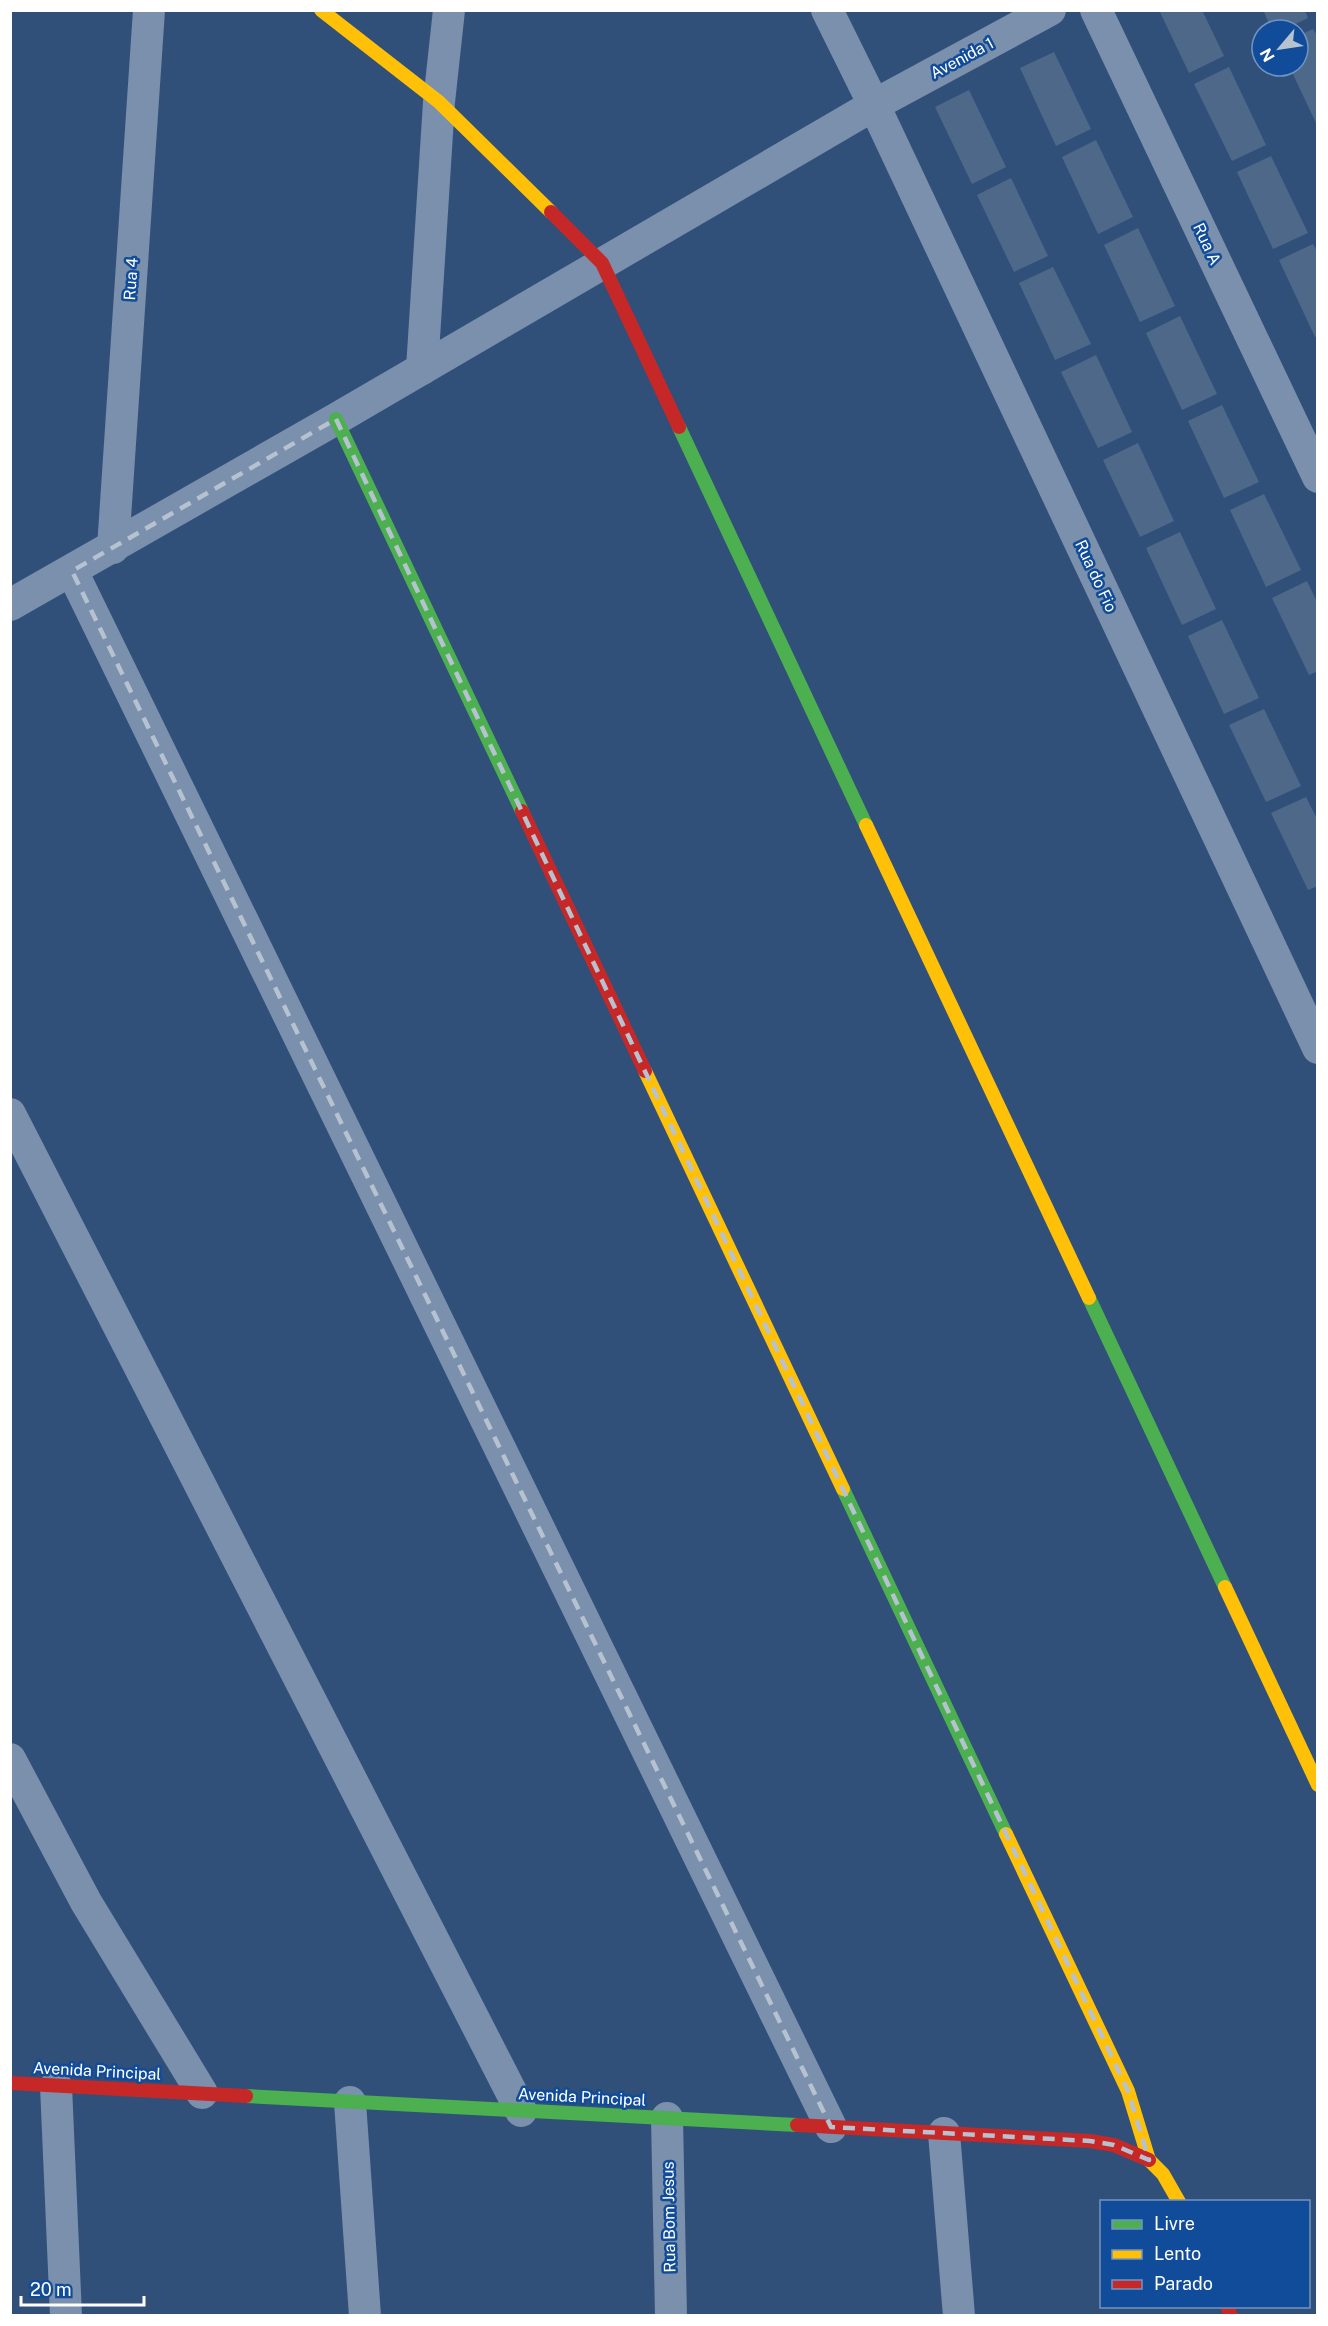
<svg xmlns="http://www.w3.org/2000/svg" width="1328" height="2326" viewBox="0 0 1328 2326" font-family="'Public Sans',sans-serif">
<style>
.building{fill:#4d6889}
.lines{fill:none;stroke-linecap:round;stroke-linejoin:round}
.street{stroke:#7a90ac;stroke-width:32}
.fast{stroke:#4caf50;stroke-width:14}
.slow{stroke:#ffc107;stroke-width:14}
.jam{stroke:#c62828;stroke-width:14}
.marked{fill:none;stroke:#b7c2d0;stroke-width:4.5;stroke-dasharray:12 8;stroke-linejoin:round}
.labels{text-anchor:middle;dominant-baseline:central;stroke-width:5;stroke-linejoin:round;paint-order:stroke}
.street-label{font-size:16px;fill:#fff;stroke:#104c99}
</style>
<rect width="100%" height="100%" fill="#30507a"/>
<!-- building -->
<g class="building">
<polygon points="1159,10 1202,10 1224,56 1189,73"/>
<polygon points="1263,10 1305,10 1308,18 1283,30 1272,30"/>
<polygon points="1313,29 1318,37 1318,122 1316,123 1289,66 1298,66 1298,36"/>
<polygon points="1054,52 1091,129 1056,146 1020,68"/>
<polygon points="1229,67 1266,145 1232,161 1194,84"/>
<polygon points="969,90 1006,167 972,184 935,107"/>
<polygon points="1096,140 1133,217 1098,234 1062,157"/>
<polygon points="1271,156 1308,233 1273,249 1237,172"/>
<polygon points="1011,178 1048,256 1014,272 977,195"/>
<polygon points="1138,228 1175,306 1140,322 1104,245"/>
<polygon points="1313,244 1318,253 1318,336 1315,337 1279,260"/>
<polygon points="1053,267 1091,344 1055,360 1019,283"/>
<polygon points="1180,316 1217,394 1182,410 1146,333"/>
<polygon points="1096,355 1132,432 1098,448 1061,372"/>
<polygon points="1222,405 1259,482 1224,498 1188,421"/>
<polygon points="1138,443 1174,521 1140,537 1103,460"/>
<polygon points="1264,494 1301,570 1266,587 1230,510"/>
<polygon points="1180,532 1216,609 1182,625 1146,548"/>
<polygon points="1307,581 1318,604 1318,671 1309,675 1272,598"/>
<polygon points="1222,620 1259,698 1224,714 1188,636"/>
<polygon points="1264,709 1301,786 1266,802 1229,725"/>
<polygon points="1306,797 1318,821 1318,886 1308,890 1271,813"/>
</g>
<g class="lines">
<!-- street -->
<g class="street">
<polyline points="827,10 874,105 1318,1048"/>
<polyline points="1096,10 1318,477"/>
<polyline points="422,369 439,102 449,10"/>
<polyline points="113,548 149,10"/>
<polyline points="72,571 831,2127"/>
<polyline points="10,605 336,419 874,105 1050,10"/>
<polyline points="10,1114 521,2111"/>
<polyline points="10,1759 86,1902 202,2093"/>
<polyline points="56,2086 66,2316"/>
<polyline points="350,2102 365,2316"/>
<polyline points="667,2118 671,2316"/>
<polyline points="944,2133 959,2316"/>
</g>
<!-- fast -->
<g class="fast">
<polyline points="336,419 522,811"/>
<polyline points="679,427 866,825"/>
<polyline points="1089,1298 1225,1587"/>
<polyline points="843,1489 1006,1834"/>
<polyline points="246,2096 797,2125"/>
</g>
<!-- slow -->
<g class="slow">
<polyline points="321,10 439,102 551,212"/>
<polyline points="866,825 1089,1298"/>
<polyline points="645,1071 843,1489"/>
<polyline points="1225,1587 1318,1785"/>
<polyline points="1006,1834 1128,2091 1149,2160 1163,2174 1179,2202"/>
</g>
<!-- jam -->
<g class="jam">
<polyline points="551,212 602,263 679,427"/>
<polyline points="522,811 645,1071"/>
<polyline points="10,2083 246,2096"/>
<polyline points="797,2125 1090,2141 1114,2145 1149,2160"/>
<polyline points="1227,2306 1231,2316"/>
</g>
</g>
<!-- marked area -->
<path class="marked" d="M 336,419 L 1128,2091 L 1149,2160 L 1114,2145 L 1090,2141 L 831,2127 L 72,571 Z"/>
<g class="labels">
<!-- street labels -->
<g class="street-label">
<text transform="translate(962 58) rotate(-28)">Avenida 1</text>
<text transform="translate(1207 244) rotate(65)">Rua A</text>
<text transform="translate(131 279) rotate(-86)">Rua 4</text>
<text transform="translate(1096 576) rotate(65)">Rua do Fio</text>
<text transform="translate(97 2071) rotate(3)">Avenida Principal</text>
<text transform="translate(582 2097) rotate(3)">Avenida Principal</text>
<text transform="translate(669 2217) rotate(-91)">Rua Bom Jesus</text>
</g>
</g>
<!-- border -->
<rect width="1328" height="2326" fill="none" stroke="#ffffff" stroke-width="24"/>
<!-- legend -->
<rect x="1100" y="2200" width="210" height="108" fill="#104c99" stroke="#7094c2" stroke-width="1.5"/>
<rect x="1112" y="2220" width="30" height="9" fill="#4caf50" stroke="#7094c2" stroke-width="1.5"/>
<text x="1154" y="2230" font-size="18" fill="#ffffff">Livre</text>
<rect x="1112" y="2250" width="30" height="9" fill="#ffc107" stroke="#7094c2" stroke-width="1.5"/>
<text x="1154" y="2260" font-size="18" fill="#ffffff">Lento</text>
<rect x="1112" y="2280" width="30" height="9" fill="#c62828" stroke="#7094c2" stroke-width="1.5"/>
<text x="1154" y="2290" font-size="18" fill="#ffffff">Parado</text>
<!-- north arrow -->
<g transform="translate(1280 48) rotate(241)"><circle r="28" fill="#104c99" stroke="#7094c2" stroke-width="1.5"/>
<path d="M0-4.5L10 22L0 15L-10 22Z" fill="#b7c2d0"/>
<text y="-9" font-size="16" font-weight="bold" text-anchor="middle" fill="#ffffff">N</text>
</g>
<!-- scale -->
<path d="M21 2296v9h123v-9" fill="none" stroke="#ffffff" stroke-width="3"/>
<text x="30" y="2296" font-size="18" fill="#ffffff" stroke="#104c99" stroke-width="4.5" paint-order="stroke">20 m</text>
</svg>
